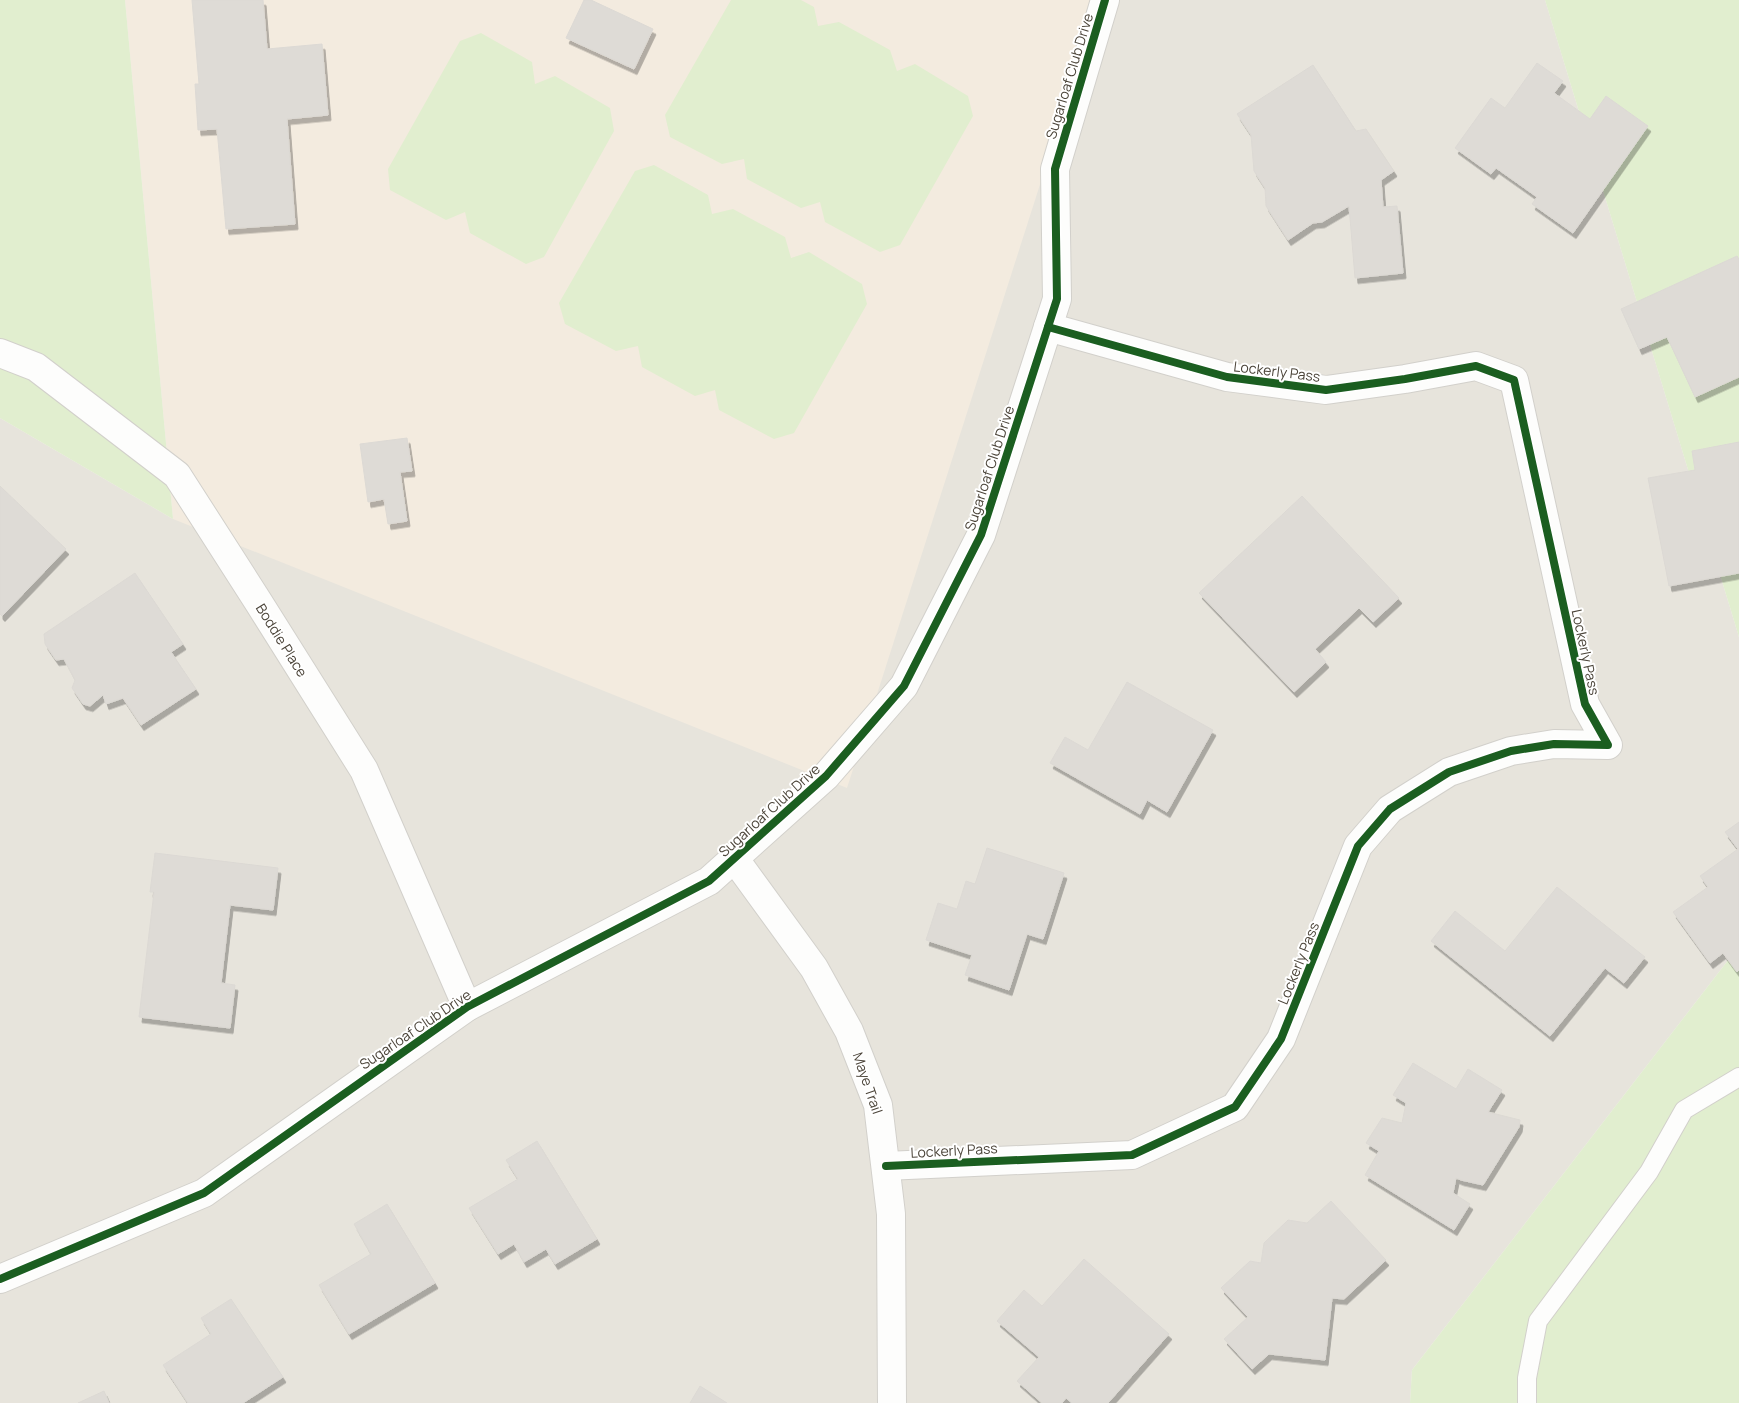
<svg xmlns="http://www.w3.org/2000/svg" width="1739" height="1403" viewBox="0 0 1739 1403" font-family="Manrope,sans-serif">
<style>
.residential{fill:#e7e4dc}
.commercial{fill:#f3ebdf}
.green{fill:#e1eecf}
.building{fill:#dedbd6;stroke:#dcd9d4;filter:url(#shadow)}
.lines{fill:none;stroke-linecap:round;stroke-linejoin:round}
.service-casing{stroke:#d2d0cb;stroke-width:20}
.minor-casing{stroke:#d2d0cb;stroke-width:30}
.service{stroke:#fdfdfc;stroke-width:18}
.minor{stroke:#fdfdfc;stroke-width:28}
.cycleway-casing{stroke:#fff;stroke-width:11}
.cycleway{stroke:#1b5e20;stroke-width:8}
.labels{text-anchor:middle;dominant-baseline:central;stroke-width:4;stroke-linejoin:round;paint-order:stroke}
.street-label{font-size:14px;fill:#4b4439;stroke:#fff}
</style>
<defs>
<filter id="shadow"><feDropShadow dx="3" dy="5.5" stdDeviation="0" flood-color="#0004"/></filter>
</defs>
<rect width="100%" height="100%" fill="#f4f2ee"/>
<!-- residential -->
<polygon class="residential" points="1099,0 1545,0 1739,637 1739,946 1412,1370 1410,1403 0,1403 0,418 173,519"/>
<!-- commercial -->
<polygon class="commercial" points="125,0 1099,0 847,788 173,519"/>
<!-- green -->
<g class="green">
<polygon points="0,0 125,0 173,519 0,418"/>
<polygon points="731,0 801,0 814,7 818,26 839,22 890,50 897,71 915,64 968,96 973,116 900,245 880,252 825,222 820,202 801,208 747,179 744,159 722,164 670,137 665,115"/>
<polygon points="1545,0 1739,0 1739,637"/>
<polygon points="481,33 532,62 535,84 555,76 610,108 614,131 544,257 526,264 470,233 465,212 446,220 390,190 388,169 460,41"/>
<polygon points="654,165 708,195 712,214 733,209 785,237 791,258 809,252 862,284 867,304 794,433 774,439 719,410 715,390 695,396 642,367 638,346 616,351 565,324 559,303 635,171"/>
<polygon points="1739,946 1739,1403 1410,1403 1412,1370"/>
</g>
<!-- building -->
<g class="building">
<polygon points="192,0 263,0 267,49 322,44 328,115 287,119 295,224 226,229 217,129 198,130 195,84 199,84"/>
<polygon points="584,0 591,0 653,29 634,69 566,38"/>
<polygon points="1537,63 1563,81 1554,93 1590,119 1606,96 1648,126 1573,233 1532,204 1537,197 1496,168 1491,174 1455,148 1491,98 1505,108"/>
<polygon points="1313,65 1356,131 1366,129 1394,171 1381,180 1383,207 1397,206 1403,273 1355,278 1349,206 1322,222 1313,223 1288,240 1266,206 1265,188 1254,171 1251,135 1237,114"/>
<polygon points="1737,256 1739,259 1739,377 1695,397 1667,337 1639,349 1621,309"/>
<polygon points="407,438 412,471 400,472 407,521 388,524 384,499 368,502 360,444"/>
<polygon points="1739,442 1739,573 1669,586 1648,478 1695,470 1692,451"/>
<polygon points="0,486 66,549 2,616 0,614"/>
<polygon points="1302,496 1399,598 1373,622 1359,608 1315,649 1326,662 1294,692 1199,593"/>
<polygon points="135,573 183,644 171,652 196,689 141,725 123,698 106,704 103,695 90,706 83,704 72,688 75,680 64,659 56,660 45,644 44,634"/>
<polygon points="1127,682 1213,730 1167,812 1147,800 1140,814 1050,763 1065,737 1088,750"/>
<polygon points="1739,822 1739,970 1737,972 1723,953 1710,963 1673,912 1708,887 1700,876 1738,849 1725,832"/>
<polygon points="987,848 1064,873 1043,939 1027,934 1009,990 965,975 972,955 926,940 938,903 957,909 966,881 975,884"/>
<polygon points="155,853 278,868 273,910 230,905 221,983 235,985 230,1028 139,1017 154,892 150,892"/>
<polygon points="1557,887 1645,957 1624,983 1605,968 1550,1036 1431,941 1455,911 1505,951"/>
<polygon points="1413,1063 1456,1089 1468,1069 1502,1090 1488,1112 1520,1120 1519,1127 1483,1185 1461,1180 1456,1178 1453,1193 1470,1204 1454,1230 1365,1175 1379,1151 1366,1143 1382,1118 1402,1123 1406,1103 1393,1095"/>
<polygon points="537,1141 597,1239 555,1264 546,1249 524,1262 514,1244 498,1254 469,1208 518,1179 506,1160"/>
<polygon points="1331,1201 1386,1260 1344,1299 1332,1298 1325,1360 1269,1354 1252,1369 1224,1339 1248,1317 1221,1288 1250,1261 1261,1263 1264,1243 1288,1220 1307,1223"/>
<polygon points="387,1204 435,1283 349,1334 319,1285 371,1254 354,1224"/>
<polygon points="1084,1259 1169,1334 1108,1403 1072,1403 1066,1398 1062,1403 1042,1403 1017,1381 1039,1357 997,1321 1024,1290 1042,1306"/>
<polygon points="231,1299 283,1377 243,1403 188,1403 163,1365 211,1334 201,1318"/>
<polygon points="700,1386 727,1403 690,1403"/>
<polygon points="104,1391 109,1403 78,1403"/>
</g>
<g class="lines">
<defs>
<polyline id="service" points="1527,1403 1527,1378 1538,1321 1649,1172 1684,1110 1739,1077"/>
<g id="minor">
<polyline points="0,353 36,367 177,475 259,603 364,770 467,1007"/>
<polyline points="734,858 814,968 849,1031 878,1105 891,1214 892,1403"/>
<polyline points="886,1166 1132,1155 1235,1107 1281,1039 1358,846 1390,809 1449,772 1511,751 1554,744 1608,745 1585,704 1514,380 1476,366 1405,379 1326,390 1227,377 1048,327"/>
<polyline points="0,1279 204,1193 467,1007 709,881 826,776 904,686 981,535 1057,299 1055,169 1105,0"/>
</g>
</defs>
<!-- service casing -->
<use href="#service" class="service-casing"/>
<!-- minor casing -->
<use href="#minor" class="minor-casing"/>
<!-- service -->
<use href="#service" class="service"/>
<!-- minor -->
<use href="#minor" class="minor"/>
<defs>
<g id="cycleway">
<polyline points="886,1166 1132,1155 1235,1107 1281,1039 1358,846 1390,809 1449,772 1511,751 1554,744 1608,745 1585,704 1514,380 1476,366 1405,379 1326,390 1227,377 1048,327"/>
<polyline points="0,1279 204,1193 467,1007 709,881 826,776 904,686 981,535 1057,299 1055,169 1105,0"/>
</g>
</defs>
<!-- cycleway casing -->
<use href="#cycleway" class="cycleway-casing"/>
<!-- cycleway -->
<use href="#cycleway" class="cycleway"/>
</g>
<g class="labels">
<!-- street labels -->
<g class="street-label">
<text transform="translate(1069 76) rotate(-73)">Sugarloaf Club Drive</text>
<text transform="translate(1277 371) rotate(7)">Lockerly Pass</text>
<text transform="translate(989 468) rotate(-72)">Sugarloaf Club Drive</text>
<text transform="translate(282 640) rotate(58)">Boddie Place</text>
<text transform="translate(1586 652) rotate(78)">Lockerly Pass</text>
<text transform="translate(769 810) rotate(-42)">Sugarloaf Club Drive</text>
<text transform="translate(1298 963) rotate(-68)">Lockerly Pass</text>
<text transform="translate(415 1029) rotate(-34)">Sugarloaf Club Drive</text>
<text transform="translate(868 1083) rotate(71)">Maye Trail</text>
<text transform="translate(954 1150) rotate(-3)">Lockerly Pass</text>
</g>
</g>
</svg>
